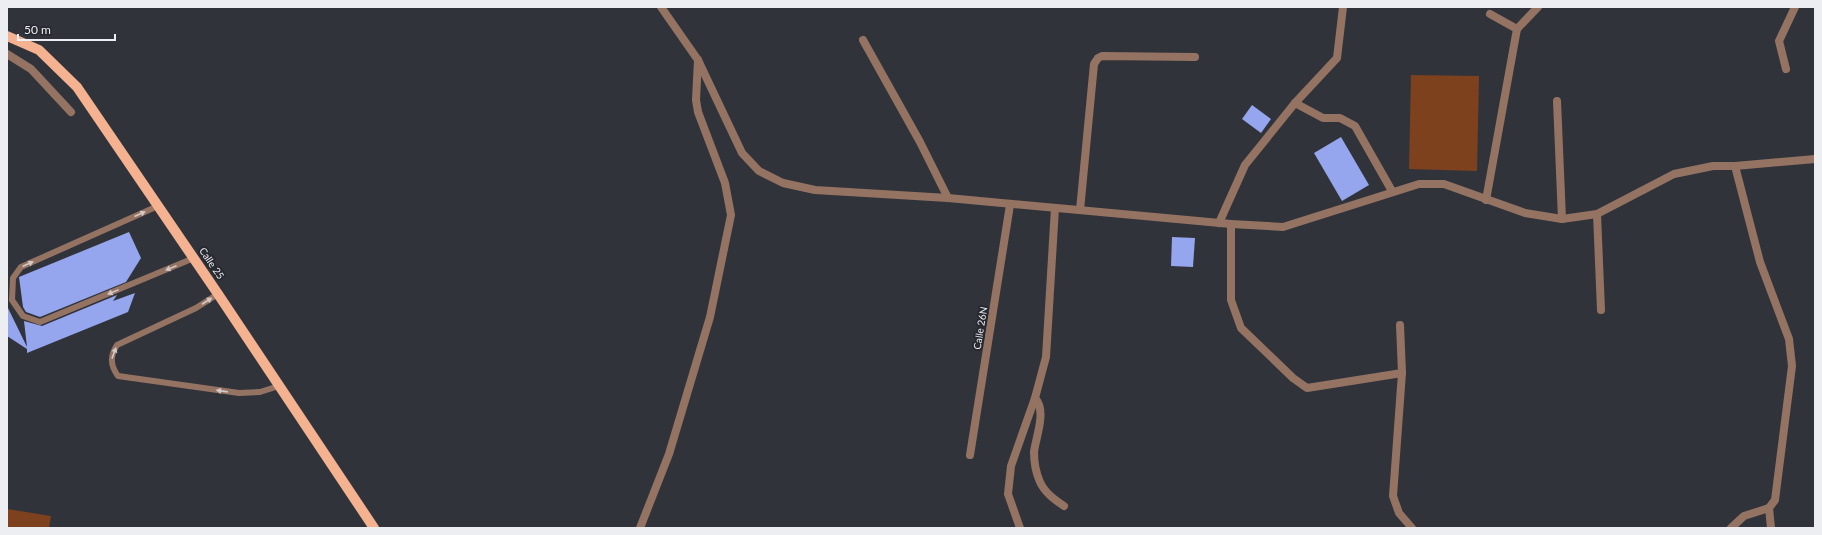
<svg xmlns="http://www.w3.org/2000/svg" width="1822" height="535" viewBox="0 0 1822 535" font-family="Lato,sans-serif">
<style>
.green{fill:#7e411e}
.building{fill:#95a6ee}
.lines{fill:none;stroke-linecap:round;stroke-linejoin:round}
.service{stroke:#947363;stroke-width:6}
.minor{stroke:#947363;stroke-width:8}
.primary{stroke:#f4b291;stroke-width:10}
.oneway{fill:#d2c9c7}
.labels{text-anchor:middle;dominant-baseline:central;stroke-width:4;stroke-linejoin:round;paint-order:stroke}
.street-label{font-size:10px;fill:#eceef2;stroke:#272930}
</style>
<rect width="100%" height="100%" fill="#31333a"/>
<!-- green -->
<g class="green">
<polygon points="1411,75 1479,76 1477,171 1409,169"/>
<polygon points="7,509 51,516 49,528 7,528"/>
</g>
<!-- building -->
<g class="building">
<polygon points="1252,105 1271,119 1261,133 1242,119"/>
<polygon points="1341,137 1369,185 1342,201 1314,153"/>
<polygon points="129,232 141,258 126,282 40,317 26,312 23,307 19,277"/>
<polygon points="1172,237 1195,238 1193,267 1171,266"/>
<polygon points="135,293 128,312 27,353 27,349 7,336 7,306 27,347 24,321 42,326 117,295 113,301"/>
</g>
<g class="lines">
<!-- service -->
<g class="service">
<polyline points="158,206 21,267 13,278 12,300 23,316 40,322 194,258"/>
<path d="M 218,294 L 196,308 L 117,345 C 110,356 110,365 118,376 L 239,393 L 260,392 L 279,386"/>
</g>
<!-- minor -->
<g class="minor">
<polyline points="661,7 698,60 742,153 759,171 783,183 815,190 948,198 1231,224 1283,227 1419,184 1444,184 1525,213 1562,219 1597,214 1674,174 1713,166 1735,166 1815,159"/>
<polyline points="1490,14 1517,29"/>
<polyline points="863,40 920,142 948,198"/>
<polyline points="7,54 31,69 71,112"/>
<polyline points="1786,69 1779,41 1795,7"/>
<polyline points="1557,101 1562,219"/>
<polyline points="1295,103 1323,118 1340,118 1355,126 1392,191"/>
<polyline points="1486,200 1517,29 1538,7"/>
<polyline points="1080,210 1094,64 1098,58 1102,56 1195,57"/>
<polyline points="1597,214 1601,310"/>
<polyline points="1219,223 1245,165 1295,103 1337,58 1343,7"/>
<polyline points="1231,224 1231,300 1241,328 1293,378 1307,388 1402,373"/>
<polyline points="1400,325 1402,373 1393,496 1399,513 1412,528"/>
<path d="M 1035,398 C 1047,411 1036,436 1034,452 C 1034,462 1036,473 1040,482 C 1045,493 1055,500 1064,506"/>
<polyline points="970,455 1010,205"/>
<polyline points="1769,508 1771,528"/>
<polyline points="640,528 669,454 710,317 731,215 725,183 698,112 696,100 698,60"/>
<polyline points="1020,528 1008,494 1011,466 1035,398 1046,357 1055,208"/>
<polyline points="1731,528 1744,516 1769,508 1775,500 1792,366 1789,339 1760,262 1735,166"/>
</g>
<!-- primary -->
<polyline class="primary" points="7,36 39,50 77,87 218,294 374,528"/>
</g>
<!-- one-way arrows -->
<defs><path id="oneway-solid" d="M-6-.8H1V-3.2L6.5 0L1 3.2V.8H-6Z"/></defs>
<g class="oneway">
<use href="#oneway-solid" transform="translate(140 214) rotate(-24)"/>
<use href="#oneway-solid" transform="translate(28 264) rotate(-24)"/>
<use href="#oneway-solid" transform="translate(171 268) rotate(158)"/>
<use href="#oneway-solid" transform="translate(113 292) rotate(158)"/>
<use href="#oneway-solid" transform="translate(207 301) rotate(-33)"/>
<use href="#oneway-solid" transform="translate(114 353) rotate(-70)"/>
<use href="#oneway-solid" transform="translate(222 391) rotate(-172)"/>
</g>
<g class="labels">
<!-- street labels -->
<g class="street-label">
<text transform="translate(212 263) rotate(56)">Calle 25</text>
<text transform="translate(980 328) rotate(-81)">Calle 26N</text>
</g>
</g>
<!-- border -->
<rect width="1822" height="535" fill="none" stroke="#eceef2" stroke-width="16"/>
<!-- scale -->
<path d="M18 34v6h97v-6" fill="none" stroke="#eceef2" stroke-width="2"/>
<text x="24" y="34" font-size="12" fill="#eceef2" stroke="#272930" stroke-width="3" paint-order="stroke">50 m</text>
</svg>
